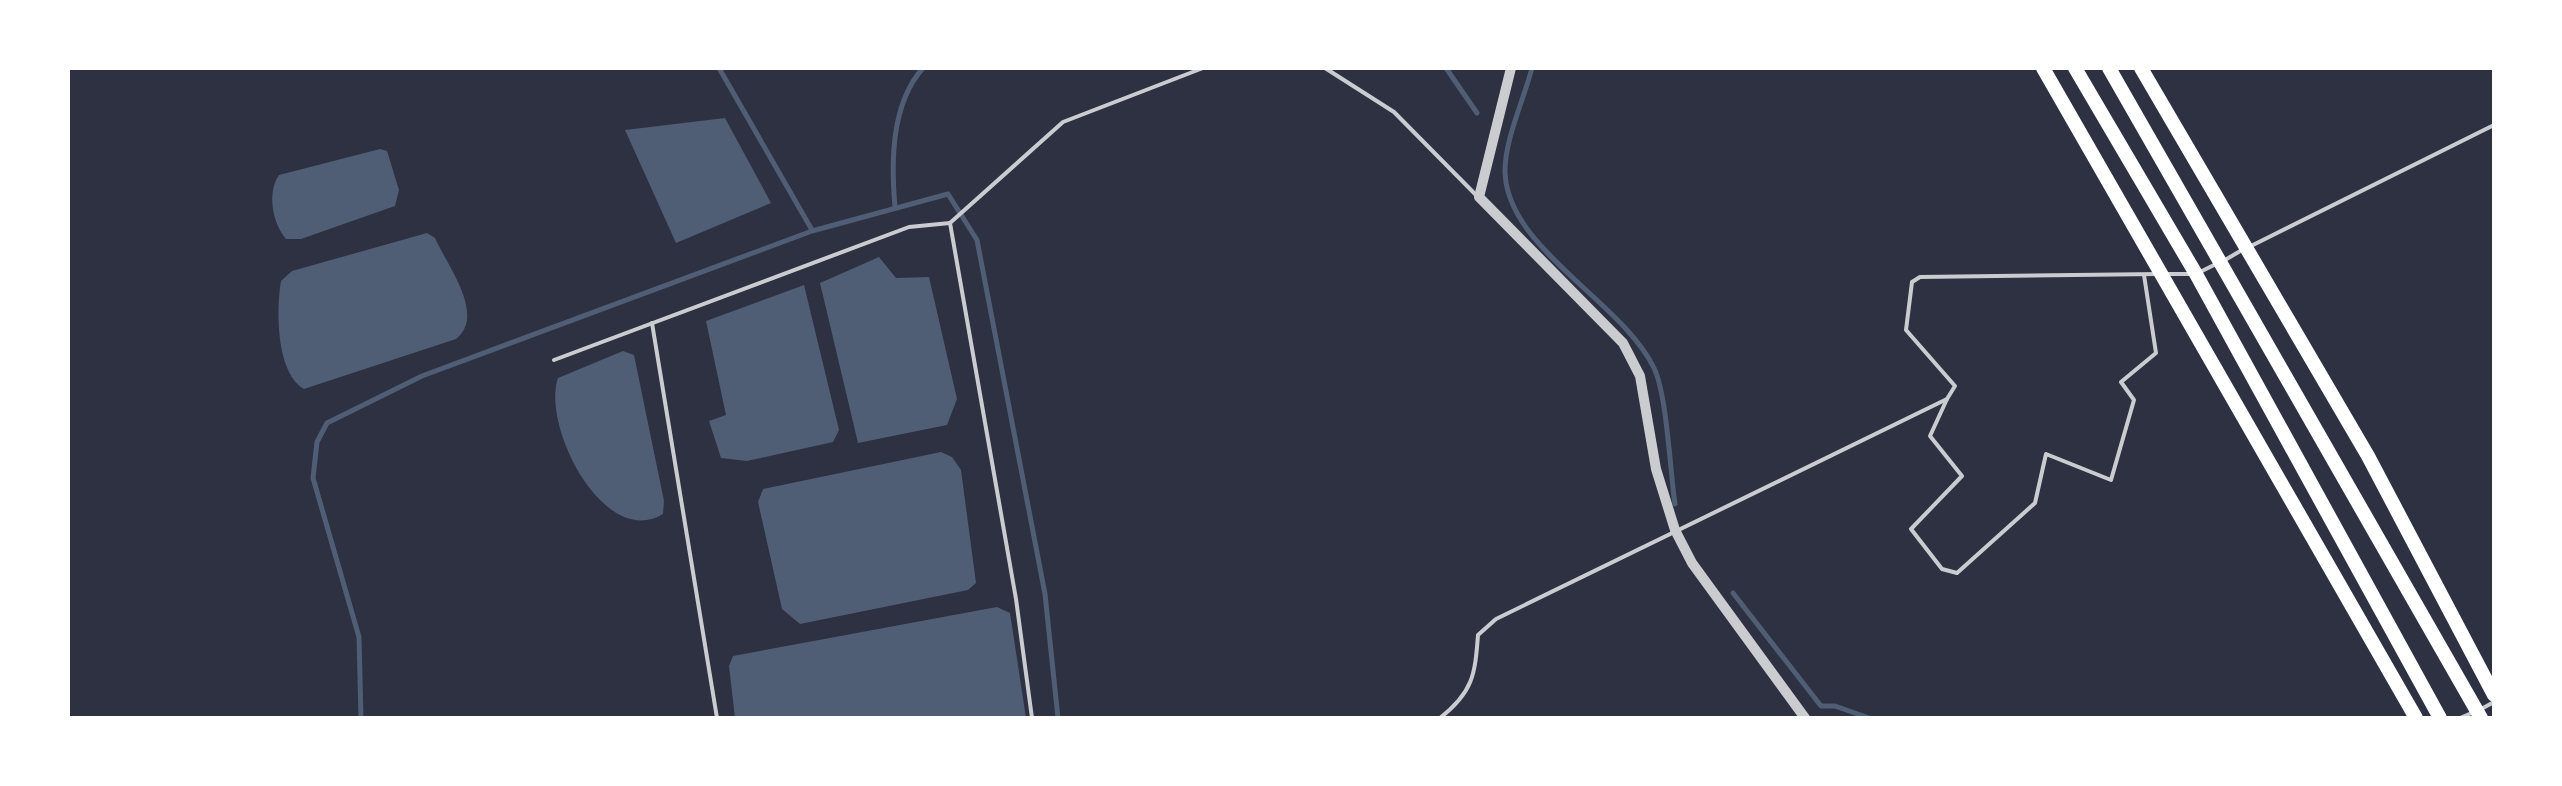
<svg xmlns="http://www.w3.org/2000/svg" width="2562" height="786" viewBox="0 0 2562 786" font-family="'PT Serif',serif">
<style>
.water{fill:#4f5d75}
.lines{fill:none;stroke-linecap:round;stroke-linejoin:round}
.stream{stroke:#4f5d75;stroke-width:5}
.service{stroke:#caccd0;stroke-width:4}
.tertiary{stroke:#caccd0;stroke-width:10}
.primary{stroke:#fff;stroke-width:14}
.trunk{stroke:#fff;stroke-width:14}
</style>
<rect width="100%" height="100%" fill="#2d3142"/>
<!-- water -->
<g class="water">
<polygon points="725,118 771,203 676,243 625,130"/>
<path d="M 380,149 L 387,151 L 399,190 L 395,206 L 301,239 L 286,239 C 272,223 267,192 279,175 Z"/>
<path d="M 427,233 L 435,238 C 448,267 486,315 456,339 L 304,389 C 276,373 276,310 281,281 L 292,271 Z"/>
<polygon points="879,257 896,278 929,277 957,399 947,425 858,443 820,283"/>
<polygon points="804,285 839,430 833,442 747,461 721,458 709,421 726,415 706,321"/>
<path d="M 623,351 L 634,355 L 664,501 L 663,514 C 604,550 541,426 558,378 Z"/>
<polygon points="941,452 952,457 961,470 976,583 968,590 800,624 782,609 758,502 763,489"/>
<polygon points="997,607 1010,613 1026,718 735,718 729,666 733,656"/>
</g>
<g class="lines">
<!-- stream -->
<g class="stream">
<polyline points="719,68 812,230"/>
<polyline points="1446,68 1477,113"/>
<path d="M 1532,68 C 1524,99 1505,139 1505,171 C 1506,248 1622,301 1654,368 C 1667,395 1670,471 1675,504"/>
<path d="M 895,207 C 891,162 891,104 923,68"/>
<polyline points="1733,593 1821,706 1835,706 1869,718"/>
<polyline points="361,718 359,637 313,478 317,442 327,423 422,376 812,231 948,194 977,240 1045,594 1058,718"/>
</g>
<!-- service -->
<g class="service">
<polyline points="1325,68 1394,112 1475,194"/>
<polyline points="950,223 1016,599 1032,718"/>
<polyline points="950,223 1063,122 1203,68"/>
<polyline points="2251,246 2494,125"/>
<polyline points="2225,260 2242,250"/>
<polyline points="2168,274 2196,274 2216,264"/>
<polyline points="652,323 717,718"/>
<polyline points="554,360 909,227 950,223"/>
<polyline points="1947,399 1930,436 1962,476 1911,529 1942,569 1957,573 2035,503 2046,454 2111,480 2134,400 2121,382 2156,353 2144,275"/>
<polyline points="2483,708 2494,702"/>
<path d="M 1440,718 C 1473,692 1475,675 1478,635 L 1496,619 L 1947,399 L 1955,386 L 1906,330 L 1912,282 L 1920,277 L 2158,274"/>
<polyline points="2460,718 2474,712"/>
</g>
<!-- tertiary -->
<polyline class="tertiary" points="1511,68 1479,197 1623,343 1640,376 1656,469 1675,530 1692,563 1805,718"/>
<!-- primary -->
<g class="primary">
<polyline points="2043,68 2416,718"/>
<polyline points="2141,68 2368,456 2494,695"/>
</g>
<!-- trunk -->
<g class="trunk">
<polyline points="2075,68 2196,274 2440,718"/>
<polyline points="2109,68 2481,718"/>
</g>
</g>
<!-- border -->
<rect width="2562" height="786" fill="none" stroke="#ffffff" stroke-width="140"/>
</svg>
